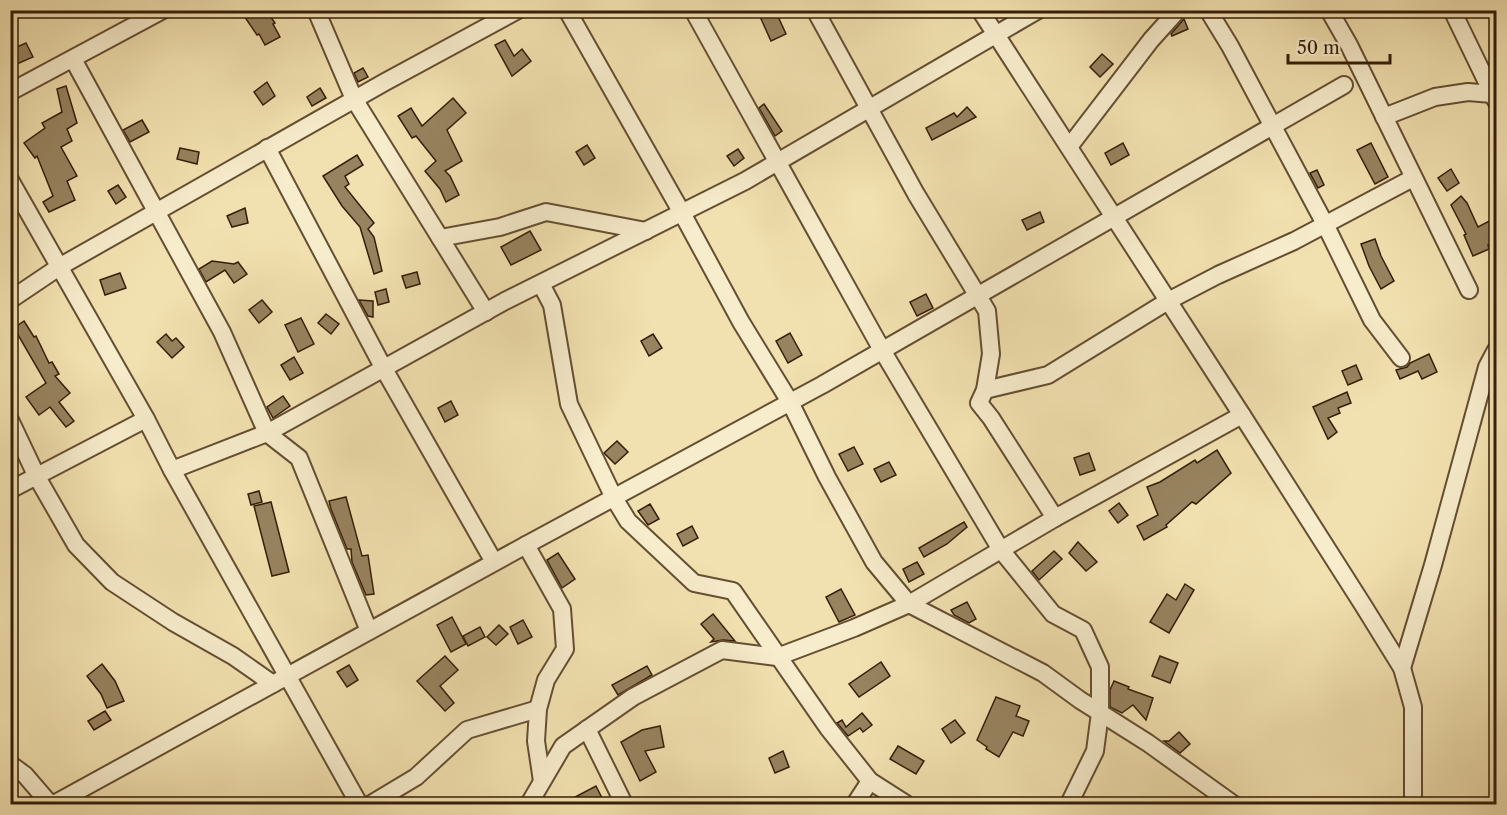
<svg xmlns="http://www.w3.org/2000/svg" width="1507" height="815" viewBox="0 0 1507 815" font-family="'Libre Caslon Text',serif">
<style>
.building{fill:#97835f;stroke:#351e08;stroke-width:1.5}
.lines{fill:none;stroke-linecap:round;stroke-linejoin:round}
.minor-casing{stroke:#644f32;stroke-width:20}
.minor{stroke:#f7eccc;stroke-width:16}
</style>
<rect width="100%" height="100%" fill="#f2e1b0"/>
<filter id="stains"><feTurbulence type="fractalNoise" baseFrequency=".00333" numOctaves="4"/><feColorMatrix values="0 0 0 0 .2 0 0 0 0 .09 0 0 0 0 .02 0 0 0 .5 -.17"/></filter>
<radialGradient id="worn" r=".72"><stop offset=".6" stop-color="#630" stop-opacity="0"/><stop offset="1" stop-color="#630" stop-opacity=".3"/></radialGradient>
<!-- building -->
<g class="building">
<polygon points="240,10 266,10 275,23 273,24 280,37 265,45 259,34 257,35"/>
<polygon points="757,10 775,10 786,34 771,41"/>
<polygon points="1184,19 1188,29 1172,36 1171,34"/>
<polygon points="505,40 514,56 522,49 531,61 512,76 495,45"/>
<polygon points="26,43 33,57 10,67 10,50"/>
<polygon points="1102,54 1113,64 1100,77 1090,67"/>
<polygon points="363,68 368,77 358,82 354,73"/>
<polygon points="267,82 275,96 263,105 254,92"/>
<polygon points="66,86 77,123 67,129 72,141 61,147 77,176 67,181 75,200 49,212 43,202 53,196 37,156 35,158 24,143 45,128 42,123 62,112 57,89"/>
<polygon points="320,88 326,98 312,106 307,97"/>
<polygon points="453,98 466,113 447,130 462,161 445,171 450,176 459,195 446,202 440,189 425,171 436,161 416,136 412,138 398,116 411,108 422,126"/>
<polygon points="764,104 782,131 775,136 759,108"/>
<polygon points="967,107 976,117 932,140 926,128 954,113 957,117"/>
<polygon points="142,120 149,132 130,142 123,130"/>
<polygon points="1123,143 1129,155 1111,165 1105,153"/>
<polygon points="1371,143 1388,177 1375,184 1357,150"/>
<polygon points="587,145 595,158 584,165 576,152"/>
<polygon points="180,148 199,152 197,164 177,159"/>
<polygon points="738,149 744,158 734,166 727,156"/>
<polygon points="357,155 363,165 345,176 349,184 345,187 374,223 368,229 374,237 382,271 374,274 360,227 342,206 323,176"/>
<polygon points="1451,169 1459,183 1447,191 1438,178"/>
<polygon points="1317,170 1324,185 1318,188 1310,173"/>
<polygon points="118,185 126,197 116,204 108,191"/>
<polygon points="1461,196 1467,203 1478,227 1497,217 1497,241 1488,245 1489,249 1473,256 1464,235 1466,234 1451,205"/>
<polygon points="245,208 248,223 232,227 227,216"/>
<polygon points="1040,212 1044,222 1027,230 1022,220"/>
<polygon points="530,231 541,250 511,265 501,247"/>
<polygon points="1375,239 1381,256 1394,281 1381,289 1369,266 1361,244"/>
<polygon points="212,261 234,264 238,262 247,274 234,283 225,270 206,282 199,269"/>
<polygon points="417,272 420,284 406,288 402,276"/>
<polygon points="120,273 126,288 105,295 100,280"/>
<polygon points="386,289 389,302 378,305 375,292"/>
<polygon points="926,294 933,308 917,316 910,302"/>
<polygon points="262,300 272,312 259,323 249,310"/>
<polygon points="359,300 373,301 373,317 368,316"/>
<polygon points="326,314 339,324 331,334 318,323"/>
<polygon points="301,318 314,344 298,352 285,325"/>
<polygon points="24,321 34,337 36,336 49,363 52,362 59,374 55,376 70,393 59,402 74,421 66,427 50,407 39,415 26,397 46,383 14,328"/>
<polygon points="790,333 802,355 788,363 776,341"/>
<polygon points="166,334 172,341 176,338 184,347 172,358 157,342"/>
<polygon points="653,334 662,348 649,356 641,341"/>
<polygon points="1429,354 1437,372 1422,379 1418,371 1400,379 1396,370 1407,367 1410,363"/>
<polygon points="294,357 303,373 290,380 281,365"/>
<polygon points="1356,365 1362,379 1348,385 1342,371"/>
<polygon points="1347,392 1351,403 1338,408 1340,413 1328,418 1337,432 1328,439 1313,407"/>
<polygon points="283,396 290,406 273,418 267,407"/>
<polygon points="451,401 458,415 445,422 438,408"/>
<polygon points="617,441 628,452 615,464 604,453"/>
<polygon points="854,447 863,464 848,471 839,454"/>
<polygon points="1217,450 1231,473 1196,504 1192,502 1166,525 1167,527 1144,540 1137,526 1158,515 1147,487 1160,482 1195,460 1197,463"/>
<polygon points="1089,453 1095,470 1080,475 1074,458"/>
<polygon points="889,462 896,475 881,482 874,469"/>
<polygon points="259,491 262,502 251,505 248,494"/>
<polygon points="346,497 362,556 368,555 374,594 366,595 352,562 351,549 347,549 331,509 329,501"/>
<polygon points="271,502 289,572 272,576 254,506"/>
<polygon points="1119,503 1128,515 1118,523 1109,511"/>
<polygon points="650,504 659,519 648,525 638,511"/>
<polygon points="964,522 967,527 947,544 924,557 919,548"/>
<polygon points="692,526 698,538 683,546 677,534"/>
<polygon points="1078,542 1097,562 1086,571 1069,553"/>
<polygon points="1054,551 1062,559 1039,580 1032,571"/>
<polygon points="558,553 575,579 562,588 547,560"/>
<polygon points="917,562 924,574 909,582 903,569"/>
<polygon points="1185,584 1194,590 1169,633 1150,622 1167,594 1176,600"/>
<polygon points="841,589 855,615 839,622 826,597"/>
<polygon points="967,602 976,619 969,623 954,615 951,610"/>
<polygon points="713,614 735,641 723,640 711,642 714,639 701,624"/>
<polygon points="452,617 466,644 451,652 437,625"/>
<polygon points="523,620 532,637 518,644 510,627"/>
<polygon points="499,625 508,634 496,645 487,637"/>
<polygon points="480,627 485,637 468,646 463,636"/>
<polygon points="445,656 458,670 440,686 454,703 445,711 417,681"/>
<polygon points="1160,656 1178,663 1170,683 1152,676"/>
<polygon points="881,662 890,676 859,697 849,684"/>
<polygon points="102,664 115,681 124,701 107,708 101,694 87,676"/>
<polygon points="349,665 358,680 347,687 337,672"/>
<polygon points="647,666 652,675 618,695 612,685"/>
<polygon points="1114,681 1129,687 1128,689 1153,698 1146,720 1133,705 1122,713 1110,707 1110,690"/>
<polygon points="996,697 1020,706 1016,716 1029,721 1023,736 1013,732 999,757 986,749 987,747 977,740"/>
<polygon points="105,711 111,720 94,730 88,721"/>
<polygon points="862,713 872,725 863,732 860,728 848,736 837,723 842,720 846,727"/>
<polygon points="955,720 965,733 951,743 942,729"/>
<polygon points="660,726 664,747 645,751 656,772 640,781 621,742 642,730"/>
<polygon points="1179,732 1190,744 1180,753 1164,741 1169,741"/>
<polygon points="898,746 924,761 916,774 890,759"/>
<polygon points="783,751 789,767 775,773 769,758"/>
<polygon points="596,786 603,800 594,804 562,804"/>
</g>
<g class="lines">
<defs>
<g id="minor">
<polyline points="316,10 354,99 486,312"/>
<polyline points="567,10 682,213 741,322 790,402 827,477 874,562 909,604 1043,673 1080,700 1148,743 1233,804"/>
<polyline points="693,10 882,350 1001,550 1053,614 1083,630 1100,667 1100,713 1095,751 1069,804"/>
<polyline points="815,10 916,194 987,311 991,354 985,390 979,403 991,418 1055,518"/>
<polyline points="980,10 1242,415 1363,605 1402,668 1413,707 1413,804"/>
<polyline points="1208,10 1230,46 1325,224 1372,320 1401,358"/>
<polyline points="1329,10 1349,45 1469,290"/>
<polyline points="1452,10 1496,101"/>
<polyline points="73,59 222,332 267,433 299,458 369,631"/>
<polyline points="10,92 163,10"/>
<polyline points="1384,117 1435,97 1468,92 1492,94"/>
<polyline points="1069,147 1151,40 1178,10"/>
<polyline points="267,148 384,369 494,562"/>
<polyline points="10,180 146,419 172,470 359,804"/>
<polyline points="440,238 500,227 546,212 646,231"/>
<polyline points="541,284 552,305 569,404 614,498 628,521 694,583 733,591 828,728 870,781 906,804"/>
<polyline points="10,300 59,267 385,82 518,10"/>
<polyline points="985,390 1048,375 1168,301 1218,275 1294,241 1413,178"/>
<polyline points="10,420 37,477 76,545 112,582 173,622 233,656 273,684"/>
<polyline points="172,470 267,433 505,301 745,181 1038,10"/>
<polyline points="10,490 146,419"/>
<polyline points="526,545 562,609 565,649 546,680 538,709 536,741 542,781"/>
<polyline points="1402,668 1433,565 1487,367 1496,350"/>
<polyline points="587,729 624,804"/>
<polyline points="10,764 25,775 50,804"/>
<polyline points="54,804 526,545 822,385 1344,85"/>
<polyline points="371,804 416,777 467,730 538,709"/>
<polyline points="529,804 563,746 633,697 722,650 777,657 854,628 909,604 1055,518 1242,415"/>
<polyline points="855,804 870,781"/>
</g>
</defs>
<!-- minor casing -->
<use href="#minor" class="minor-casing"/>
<!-- minor -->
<use href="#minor" class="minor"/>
</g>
<!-- margin -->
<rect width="1507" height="815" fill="none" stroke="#f2e1b0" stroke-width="36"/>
<rect x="12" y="12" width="1483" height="791" fill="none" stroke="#351e08" stroke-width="3"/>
<rect x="18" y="18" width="1471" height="779" fill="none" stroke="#351e08" stroke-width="1.5"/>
<!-- scale -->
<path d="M1288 54v9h102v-9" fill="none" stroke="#351e08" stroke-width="3"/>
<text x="1297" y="54" font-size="18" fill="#351e08" stroke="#f7eccc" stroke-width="4.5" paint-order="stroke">50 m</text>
<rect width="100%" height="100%" filter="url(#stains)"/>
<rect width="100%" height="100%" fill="url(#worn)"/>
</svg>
